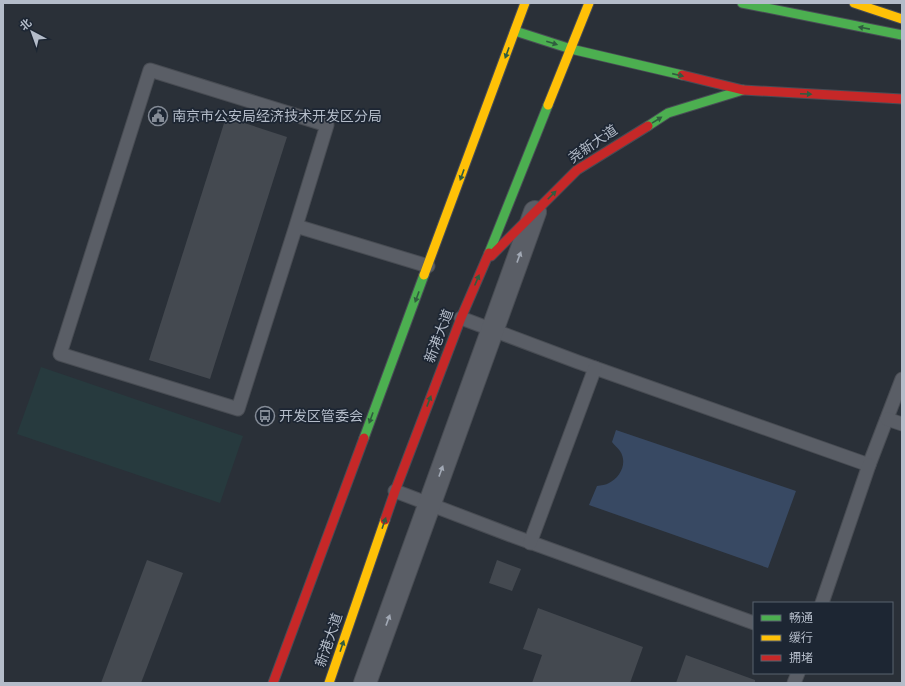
<svg xmlns="http://www.w3.org/2000/svg" width="905" height="686" viewBox="0 0 905 686" font-family="Rubik,'Noto Sans SC',sans-serif">
<style>
.green{fill:#273a3e}
.water{fill:#384963}
.building{fill:#444950}
.lines{fill:none;stroke-linecap:round;stroke-linejoin:round}
.lane-casing{stroke:#484c53;stroke-width:15}
.street-casing{stroke:#484c53;stroke-width:24}
.fast-casing{stroke:#484c55;stroke-width:11}
.slow-casing{stroke:#484c55;stroke-width:11}
.jam-casing{stroke:#484c55;stroke-width:11}
.lane{stroke:#5a5e66;stroke-width:13}
.street{stroke:#5a5e66;stroke-width:22}
.fast{stroke:#4caf50;stroke-width:9}
.slow{stroke:#ffc107;stroke-width:9}
.jam{stroke:#c62828;stroke-width:9}
.oneway{fill:#305d3f}
.oneway2{fill:#a2a9b5}
.labels{text-anchor:middle;dominant-baseline:central;stroke-width:3.5;stroke-linejoin:round;paint-order:stroke}
.poi-label{font-size:14px;fill:#b4bcc9;stroke:#1d2633;text-anchor:start}
.street-label{font-size:14px;fill:#b4bcc9;stroke:#1d2633}
</style>
<rect width="100%" height="100%" fill="#2a3038"/>
<!-- green -->
<polygon class="green" points="41,367 243,436 220,503 17,434"/>
<!-- water -->
<path class="water" d="M 616,430 L 796,491 L 768,568 L 589,505 L 597,486 C 601,485 606,485 609,483 C 620,478 628,463 620,451 C 618,448 614,445 612,442 Z"/>
<!-- building -->
<g class="building">
<polygon points="226,117 287,137 210,379 149,360"/>
<polygon points="147,560 183,573 141,683 101,683"/>
<polygon points="497,560 521,569 512,591 489,583"/>
<polygon points="538,608 643,647 630,683 532,683 542,655 523,649"/>
<polygon points="686,655 755,680 755,683 676,683"/>
</g>
<g class="lines">
<defs>
<g id="lane">
<polyline points="296,226 238,409 60,354 150,70 327,125 296,226 428,266"/>
<polyline points="461,318 578,362 869,465 902,379"/>
<polyline points="887,419 902,424"/>
<polyline points="395,491 513,536 754,623"/>
<polyline points="530,543 595,368"/>
<polyline points="822,603 869,465"/>
<polyline points="794,683 798,673"/>
</g>
<polyline id="street" points="365,683 535,212"/>
<g id="fast">
<polyline points="742,3 902,35"/>
<polyline points="515,31 571,49 682,75"/>
<polyline points="648,126 668,113 743,90"/>
<polyline points="489,253 548,105"/>
<polyline points="364,438 424,275"/>
</g>
<g id="slow">
<polyline points="854,3 902,19"/>
<polyline points="548,105 589,3"/>
<polyline points="424,275 525,3"/>
<polyline points="329,683 385,520"/>
</g>
<g id="jam">
<polyline points="682,75 743,90 902,99"/>
<polyline points="491,256 577,170 648,126"/>
<polyline points="385,520 395,491 461,318 489,253"/>
<polyline points="273,683 364,438"/>
</g>
</defs>
<!-- lane casing -->
<use href="#lane" class="lane-casing"/>
<!-- street casing -->
<use href="#street" class="street-casing"/>
<!-- fast casing -->
<use href="#fast" class="fast-casing"/>
<!-- slow casing -->
<use href="#slow" class="slow-casing"/>
<!-- jam casing -->
<use href="#jam" class="jam-casing"/>
<!-- lane -->
<use href="#lane" class="lane"/>
<!-- street -->
<use href="#street" class="street"/>
<!-- fast -->
<use href="#fast" class="fast"/>
<!-- slow -->
<use href="#slow" class="slow"/>
<!-- jam -->
<use href="#jam" class="jam"/>
</g>
<!-- one-way arrows -->
<defs><path id="oneway-solid" d="M-6-.8H1V-3.2L6.5 0L1 3.2V.8H-6Z"/></defs>
<g class="oneway">
<use href="#oneway-solid" transform="translate(864 28) rotate(-169)"/>
<use href="#oneway-solid" transform="translate(552 43) rotate(17)"/>
<use href="#oneway-solid" transform="translate(507 53) rotate(110)"/>
<use href="#oneway-solid" transform="translate(678 75) rotate(13)"/>
<use href="#oneway-solid" transform="translate(806 94) rotate(3)"/>
<use href="#oneway-solid" transform="translate(657 120) rotate(-32)"/>
<use href="#oneway-solid" transform="translate(462 175) rotate(110)"/>
<use href="#oneway-solid" transform="translate(552 195) rotate(-45)"/>
<use href="#oneway-solid" transform="translate(477 280) rotate(-67)"/>
<use href="#oneway-solid" transform="translate(417 297) rotate(110)"/>
<use href="#oneway-solid" transform="translate(429 401) rotate(-69)"/>
<use href="#oneway-solid" transform="translate(371 418) rotate(110)"/>
<use href="#oneway-solid" transform="translate(384 523) rotate(-71)"/>
<use href="#oneway-solid" transform="translate(342 646) rotate(-71)"/>
</g>
<g class="oneway2">
<use href="#oneway-solid" transform="translate(519 257) rotate(-70)"/>
<use href="#oneway-solid" transform="translate(441 471) rotate(-70)"/>
<use href="#oneway-solid" transform="translate(388 620) rotate(-70)"/>
</g>
<!-- icons -->
<defs>
<symbol id="civic-ring" viewBox="-11 -11 22 22"><circle r="9.5" fill="#1d2633" stroke="#848b96" stroke-width="1.5"/><path d="M-.6-6.5H3V-4.5H.6V-3L4-1V1h2V6H-6V1h2V-1L-.6-3ZM-1.2 2.5V6h2.4V2.5Z" fill="#848b96"/></symbol>
<symbol id="bus-ring" viewBox="-11 -11 22 22"><circle r="9.5" fill="#1d2633" stroke="#848b96" stroke-width="1.5"/><path d="M-5-6H5V4H4V6H2V4H-2V6H-4V4H-5ZM-3.5-4V0h7V-4ZM-3.5 1.2v1.5H-2V1.2ZM2 1.2v1.5H3.5V1.2Z" fill="#848b96"/></symbol>
</defs>
<g fill-rule="evenodd">
<use href="#civic-ring" x="147" y="105" width="22" height="22"/>
<use href="#bus-ring" x="254" y="405" width="22" height="22"/>
</g>
<g class="labels">
<!-- poi labels -->
<g class="poi-label">
<text x="172" y="116">南京市公安局经济技术开发区分局</text>
<text x="279" y="416">开发区管委会</text>
</g>
<!-- street labels -->
<g class="street-label">
<text transform="translate(593 144) rotate(-34)">尧新大道</text>
<text transform="translate(439 336) rotate(-69)">新港大道</text>
<text transform="translate(329 640) rotate(-71)">新港大道</text>
</g>
</g>
<!-- border -->
<rect width="905" height="686" fill="none" stroke="#b4bcc9" stroke-width="8"/>
<!-- legend -->
<rect x="753" y="602" width="140" height="72" fill="#1d2633" stroke="#59626f"/>
<rect x="761" y="615" width="20" height="6" fill="#4caf50" stroke="#59626f"/>
<text x="789" y="622" font-size="12" fill="#b4bcc9">畅通</text>
<rect x="761" y="635" width="20" height="6" fill="#ffc107" stroke="#59626f"/>
<text x="789" y="642" font-size="12" fill="#b4bcc9">缓行</text>
<rect x="761" y="655" width="20" height="6" fill="#c62828" stroke="#59626f"/>
<text x="789" y="662" font-size="12" fill="#b4bcc9">拥堵</text>
<!-- north arrow -->
<g transform="translate(32 32) rotate(319)" stroke="#1d2633" stroke-width="3" paint-order="stroke">
<path d="M0-3L7 15L0 10L-7 15Z" fill="#b4bcc9"/>
<text y="-6" font-size="11" font-weight="bold" text-anchor="middle" fill="#b4bcc9">北</text>
</g>
</svg>
